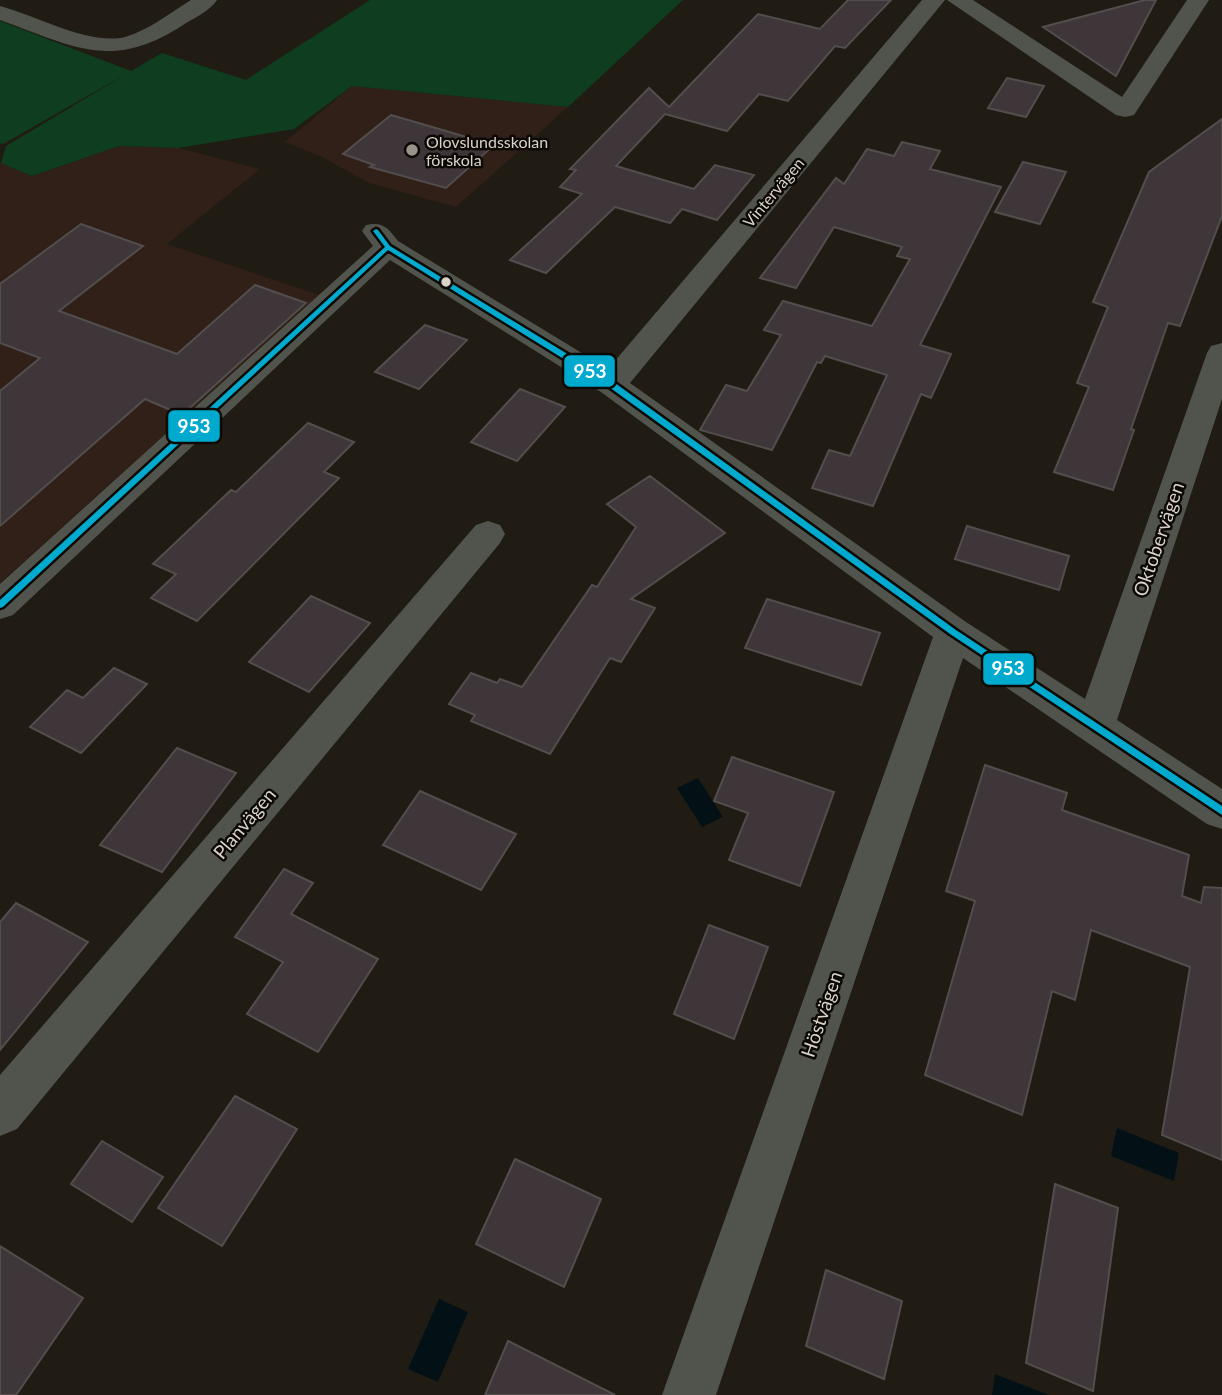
<svg xmlns="http://www.w3.org/2000/svg" width="1222" height="1395" viewBox="0 0 1222 1395" font-family="Lato,sans-serif">
<style>
.industrial{fill:#302018}
.green{fill:#0e3d1f}
.water{fill:#031116}
.building{fill:#3f363a;stroke:#524e4d;stroke-width:2}
.lines{fill:none;stroke-linecap:round;stroke-linejoin:round}
.minor{fill:#50544d;fill-rule:evenodd}
.bus-1-casing{stroke:#0c0803;stroke-width:5}
.bus-1{fill:#00a9ce;fill-rule:evenodd}
.poi-dot{fill:#989389;stroke:#0c0803;stroke-width:2.5}
.bus-dot{fill:#d9d3c9;stroke:#0c0803;stroke-width:2.5}
.labels{text-anchor:middle;dominant-baseline:central;stroke-width:5;stroke-linejoin:round;paint-order:stroke}
.far-poi-label{font-size:16px;fill:#d9d3c9;stroke:#0c0803;text-anchor:start}
.far-street-label{font-size:16px;fill:#d9d3c9;stroke:#0c0803}
.street-label{font-size:19px;fill:#d9d3c9;stroke:#0c0803}
.line-badge{stroke:#0c0803;stroke-width:2.5}
.badge-label{font-size:19px;text-anchor:middle;font-weight:bold;fill:#fff}
</style>
<rect width="100%" height="100%" fill="#201c13"/>
<!-- industrial -->
<g class="industrial">
<polygon points="352,86 568,107 456,207 369,183 322,157 285,142"/>
<polygon points="119,146 178,148 260,169 167,244 319,295 0,583 0,162 32,176"/>
</g>
<!-- green -->
<polygon class="green" points="370,0 683,0 568,107 352,86 294,129 178,148 119,146 32,176 1,163 6,146 128,73 3,144 0,143 0,21 131,71 162,53 246,80"/>
<!-- water -->
<g class="water">
<polygon points="698,778 723,817 702,827 677,788"/>
<polygon points="1117,1128 1179,1153 1174,1181 1111,1156"/>
<polygon points="439,1299 468,1312 438,1382 408,1369"/>
<polygon points="995,1374 1049,1395 992,1395"/>
</g>
<!-- building -->
<g class="building">
<polygon points="848,0 891,0 845,48 835,46 788,101 759,94 727,131 665,114 616,166 694,189 715,165 754,175 717,220 682,209 670,223 615,207 546,273 510,260 582,194 560,187 576,170 570,169 649,88 669,107 758,14 820,29"/>
<polygon points="1145,0 1156,0 1116,76 1043,27"/>
<polygon points="1007,78 1044,86 1026,117 988,108"/>
<polygon points="391,115 494,145 446,188 370,167 374,165 343,154"/>
<polygon points="1222,119 1222,216 1180,326 1168,323 1131,429 1134,430 1113,490 1054,472 1089,387 1077,383 1108,307 1093,302 1149,172"/>
<polygon points="902,142 940,151 930,169 1001,187 920,345 951,354 931,398 921,394 873,506 812,488 829,450 850,456 887,375 825,356 821,363 817,362 772,450 700,430 726,385 747,391 781,335 764,330 783,301 872,326 910,259 897,256 902,247 834,227 796,288 760,278 836,178 844,184 867,149 894,156"/>
<polygon points="1023,162 1066,172 1040,224 995,212"/>
<polygon points="81,224 143,246 59,311 177,354 255,285 306,303 182,415 145,399 0,526 0,391 40,358 0,343 0,284"/>
<polygon points="425,325 467,340 419,389 375,372"/>
<polygon points="520,389 565,407 517,461 471,442"/>
<polygon points="308,423 354,442 324,472 339,478 197,621 151,598 176,574 153,564 231,490 236,492"/>
<polygon points="650,476 725,533 631,599 655,608 621,662 610,658 550,754 471,721 475,715 449,704 471,673 497,683 500,679 522,687 592,585 597,587 636,527 607,504"/>
<polygon points="967,526 1069,556 1059,590 955,559"/>
<polygon points="311,596 370,623 309,692 249,662"/>
<polygon points="767,599 880,633 861,685 745,648"/>
<polygon points="114,668 147,684 81,753 30,727 67,690 83,698"/>
<polygon points="177,748 236,773 162,872 100,845"/>
<polygon points="732,757 834,792 800,886 729,860 748,813 714,801"/>
<polygon points="985,765 1067,793 1062,810 1189,855 1182,896 1201,903 1204,887 1222,888 1222,1160 1162,1135 1190,967 1091,930 1075,1000 1052,991 1022,1115 925,1075 975,901 946,891"/>
<polygon points="420,791 516,834 481,890 383,845"/>
<polygon points="284,869 313,883 291,914 378,959 318,1052 247,1014 283,962 235,937"/>
<polygon points="16,903 88,942 0,1050 0,922"/>
<polygon points="709,925 768,947 734,1039 674,1014"/>
<polygon points="235,1096 297,1129 222,1246 158,1208"/>
<polygon points="102,1141 163,1177 132,1222 71,1184"/>
<polygon points="515,1159 601,1199 564,1287 476,1244"/>
<polygon points="1055,1184 1118,1208 1093,1391 1026,1363"/>
<polygon points="0,1246 83,1298 16,1395 0,1395"/>
<polygon points="826,1270 902,1301 884,1379 806,1346"/>
<polygon points="508,1341 615,1395 485,1395"/>
</g>
<g class="lines">
<!-- minor -->
<g class="minor">
<path d="M 191,0 L 217,0 C 210,11 194,18 183,25 C 111,72 73,46 0,20 L 0,6 C 35,15 90,46 125,37 C 149,30 170,13 191,0 Z"/>
<path d="M 922,0 L 945,0 L 630,383 L 966,622 L 1085,699 L 1207,353 L 1211,346 L 1222,343 L 1222,399 L 1117,720 L 1222,789 L 1222,829 L 1207,824 L 963,658 L 716,1395 L 662,1395 L 933,637 L 601,392 L 390,260 L 13,615 L 0,619 L 0,584 L 373,246 L 362,231 L 366,225 C 383,221 388,228 398,241 L 608,369 Z"/>
<polygon points="947,0 973,0 1122,97 1187,0 1209,0 1134,115 1125,117 1116,115"/>
<polygon points="488,521 500,525 505,534 500,543 17,1129 0,1136 0,1075 476,525"/>
</g>
<defs>
<polygon id="bus-1" points="376,229 378,230 390,246 615,383 956,630 1222,806 1222,815 950,634 609,387 388,250 3,607 0,608 0,600 385,247 373,231"/>
</defs>
<!-- bus-1 casing -->
<use href="#bus-1" class="bus-1-casing"/>
<!-- bus-1 -->
<use href="#bus-1" class="bus-1"/>
</g>
<!-- markers -->
<circle class="poi-dot" cx="412" cy="150" r="7"/>
<circle class="bus-dot" cx="446" cy="282" r="6"/>
<g class="labels">
<!-- far-poi labels -->
<g class="far-poi-label">
<text x="426" y="141">Olovslundsskolan<tspan x="426" dy="18">förskola</tspan></text>
</g>
<!-- far-street labels -->
<g class="far-street-label">
<text transform="translate(773 192) rotate(-50)">Vintervägen</text>
</g>
<!-- street labels -->
<g class="street-label">
<text transform="translate(1158 539) rotate(-71)">Oktobervägen</text>
<text transform="translate(244 823) rotate(-50)">Planvägen</text>
<text transform="translate(821 1014) rotate(-71)">Höstvägen</text>
</g>
</g>
<g class="line-badge">
<rect x="563" y="354" width="53" height="34" rx="7" fill="#00a9ce"/>
<rect x="167" y="409" width="54" height="34" rx="7" fill="#00a9ce"/>
<rect x="982" y="652" width="53" height="34" rx="7" fill="#00a9ce"/>
</g>
<g class="badge-label">
<text x="590" y="378">953</text>
<text x="194" y="433">953</text>
<text x="1008" y="675">953</text>
</g>
</svg>
